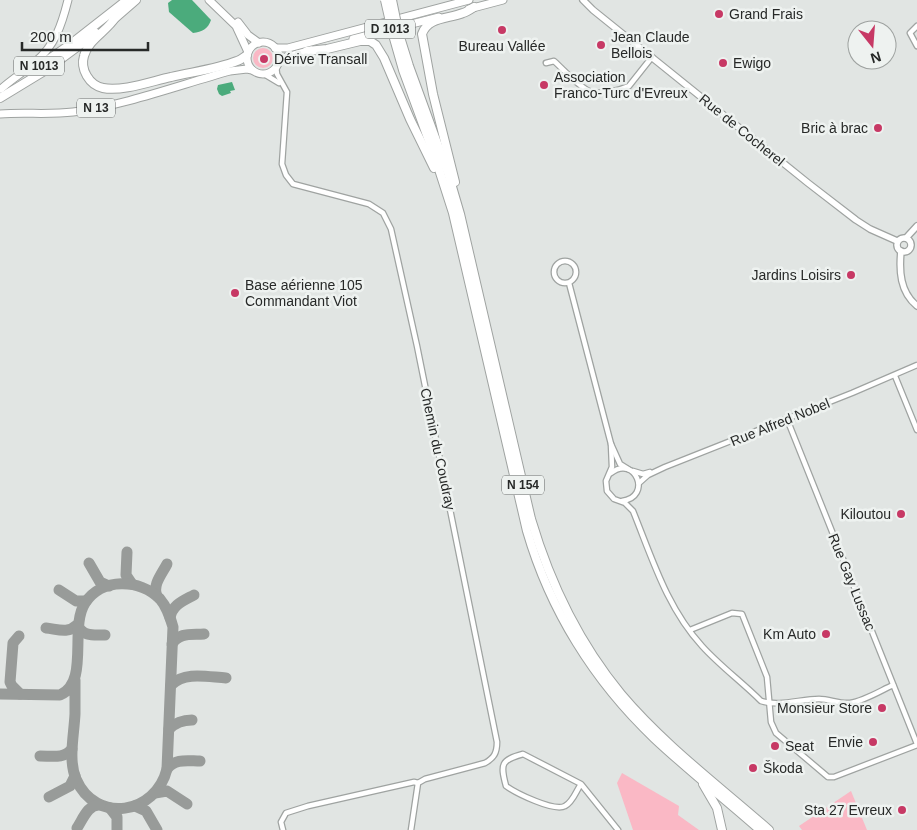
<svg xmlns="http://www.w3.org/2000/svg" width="917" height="830" viewBox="0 0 917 830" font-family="Helvetica,sans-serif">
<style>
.green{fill:#fab8c5}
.water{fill:#4bab7c}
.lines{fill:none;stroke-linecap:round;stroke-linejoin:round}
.taxiway{stroke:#989b99;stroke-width:11}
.minor-casing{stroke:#9fa3a1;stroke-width:7}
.tertiary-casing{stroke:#9fa3a1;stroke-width:8}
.primary-casing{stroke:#9fa3a1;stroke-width:9}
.trunk-casing{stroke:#9fa3a1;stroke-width:10}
.minor{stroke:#fff;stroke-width:4.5}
.tertiary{stroke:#fff;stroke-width:5.5}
.primary{stroke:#fff;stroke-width:7}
.trunk{stroke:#fff;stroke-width:8}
.trunk-bridge-casing{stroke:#9fa3a1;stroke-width:10;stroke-linecap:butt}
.trunk-bridge{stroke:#fff;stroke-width:8}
.poi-dot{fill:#c73965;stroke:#eef2f0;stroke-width:2}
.labels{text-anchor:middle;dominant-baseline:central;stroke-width:5;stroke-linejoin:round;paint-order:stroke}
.shield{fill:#eef2f0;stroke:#636564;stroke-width:1}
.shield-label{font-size:12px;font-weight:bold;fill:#272928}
.poi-label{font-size:14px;fill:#272928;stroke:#eef2f0;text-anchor:start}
.street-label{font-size:14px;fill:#272928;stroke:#eef2f0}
</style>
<rect width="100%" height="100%" fill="#e1e5e3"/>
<!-- green -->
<g class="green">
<circle cx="263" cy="58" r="10"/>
<polygon points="622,773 679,806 678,815 699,830 633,830 617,783"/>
<polygon points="851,791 867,830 802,830 799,826"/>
</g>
<!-- water -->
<g class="water">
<path d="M 172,0 L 192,0 L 211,20 C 208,29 202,32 193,33 L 169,12 L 168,3 Z"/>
<polygon points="232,82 235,90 230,91 231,93 222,96 219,94 217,89 218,85"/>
</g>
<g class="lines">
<!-- taxiway -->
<g class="taxiway">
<polyline points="127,552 126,575 132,584"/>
<polyline points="89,563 100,582 109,586"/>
<polyline points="59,590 76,601 86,601"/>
<path d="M 157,596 C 152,585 162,574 167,564"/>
<path d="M 170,618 C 172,605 183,601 194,595"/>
<path d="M 46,628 C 57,629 68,634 77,625 C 84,637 93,635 105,635"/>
<polyline points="19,636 13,643 10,682 12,686 20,694"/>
<path d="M 172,644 C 179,632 192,635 204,634"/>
<path d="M 171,685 C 185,671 208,677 226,678"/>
<path d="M 0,694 L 60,695 C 90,682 69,628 85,603 C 102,577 140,579 160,599 C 167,607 170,617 173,627 L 167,769 C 156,814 96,825 76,779 C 68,760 74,735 75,714 C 75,703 75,691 75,680"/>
<path d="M 169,729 C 176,722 183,720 192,720"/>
<path d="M 40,756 C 52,756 64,759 72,749"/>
<path d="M 167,769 C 175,758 188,761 200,761"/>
<polyline points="155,793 167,791 187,804"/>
<polyline points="49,797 70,786 75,776"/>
<polyline points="135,806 146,811 157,830"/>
<polyline points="110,808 117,817 117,830"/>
<path d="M 77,828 C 83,819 88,804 100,805"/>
</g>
<defs>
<g id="minor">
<polyline points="917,26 910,33 917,46"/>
<path d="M 546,63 L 554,61 C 564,70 575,83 587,90 C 598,96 618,91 629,86 L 652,57"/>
<path d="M 276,66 L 277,74 L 287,92 L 282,164 L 286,175 L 293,184 L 369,204 L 383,213 L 391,229 L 417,346 L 497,742 C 497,753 494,758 485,763 L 425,779 L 418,783 L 411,830"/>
<polyline points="264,74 279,83"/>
<circle cx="565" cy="272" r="11"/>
<polyline points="569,283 611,444 620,464 628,469"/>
<polyline points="895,376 917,430"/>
<polyline points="787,419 917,744"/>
<path d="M 611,444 L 612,467 L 606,481 L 607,491 L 614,499 L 625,503 L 633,511 C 652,558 667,608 702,646 C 720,666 742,682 761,701 C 780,707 800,699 819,699 C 830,699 839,704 850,703 C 864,701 880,691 893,685"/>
<polyline points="633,471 643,474 650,472"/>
<path d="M 611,473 C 635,454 653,497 622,501"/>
<polyline points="639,483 648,475 665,467 852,393 917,365"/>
<polyline points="690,630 732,613 742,614 767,677 771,722 776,733 828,777 834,777 917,745"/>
<path d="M 581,784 C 576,791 573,802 565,806 C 554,812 516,793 506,786 C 500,764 501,760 523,754 L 581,784 L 618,830"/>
<polyline points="283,830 281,822 286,813 308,806 414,782 418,783"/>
</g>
<g id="tertiary">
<polyline points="583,0 593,10 808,183 856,220 870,229 897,241"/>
<polyline points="906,238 917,226"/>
<circle cx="904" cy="245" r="7"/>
<path d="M 901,251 C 899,271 900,292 917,306"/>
</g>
<g id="primary">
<polyline points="209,0 236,26 248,52"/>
<polyline points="469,9 503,0"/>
<polyline points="238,22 248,35 259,43"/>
<polyline points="353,39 439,17"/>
<circle cx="263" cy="58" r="16"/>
<polyline points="275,48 288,48 469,0"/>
<polyline points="278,61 286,57 311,50"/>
<polyline points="31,71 76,40"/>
<path d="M 1,89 C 12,79 24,72 35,62 C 55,46 62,24 68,0"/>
<path d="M 0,114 C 24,112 49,115 73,112 C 126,105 179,85 230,71 L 247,69 L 252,70"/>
</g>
<g id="trunk">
<path d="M 115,18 C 107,31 88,40 84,56 C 80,69 89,85 103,88 C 122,92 152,81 171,77 C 192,72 217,69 237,61 C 241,60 244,57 247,55"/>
<polyline points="113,20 136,0"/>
<path d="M 399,34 L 409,66 L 448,173 L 460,214 L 531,519 C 550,583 578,642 621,694 C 664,745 719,786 769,830"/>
<path d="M 393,35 L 403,70 L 435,157 L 453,213 L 527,531 C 550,610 594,681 654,738 C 688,770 725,799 760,830"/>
<polyline points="76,40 127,0"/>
<polyline points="307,51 327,49 360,41 370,41 376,45 384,58 410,119 434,168"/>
<polyline points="0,98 46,70 96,33"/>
<path d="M 455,182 L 433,94 L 422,34 C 428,17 448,19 463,13 C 467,12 471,9 474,7"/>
<polyline points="703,784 717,808 722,830"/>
</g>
</defs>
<!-- minor casing -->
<use href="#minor" class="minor-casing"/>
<!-- tertiary casing -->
<use href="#tertiary" class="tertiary-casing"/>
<!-- primary casing -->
<use href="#primary" class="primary-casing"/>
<!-- trunk casing -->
<use href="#trunk" class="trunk-casing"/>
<!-- minor -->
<use href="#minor" class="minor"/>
<!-- tertiary -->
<use href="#tertiary" class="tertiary"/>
<!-- primary -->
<use href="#primary" class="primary"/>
<!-- trunk -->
<use href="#trunk" class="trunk"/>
<defs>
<g id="trunk-bridge">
<polyline points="385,0 393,35"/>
<polyline points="392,0 399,34"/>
</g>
</defs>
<!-- trunk-bridge casing -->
<use href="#trunk-bridge" class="trunk-bridge-casing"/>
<!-- trunk-bridge -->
<use href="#trunk-bridge" class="trunk-bridge"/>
</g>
<!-- markers -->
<g class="poi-dot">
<circle cx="719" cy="14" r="5"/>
<circle cx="502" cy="30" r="5"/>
<circle cx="601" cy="45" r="5"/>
<circle cx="264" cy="59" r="5"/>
<circle cx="723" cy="63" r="5"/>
<circle cx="544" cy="85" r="5"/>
<circle cx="878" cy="128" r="5"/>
<circle cx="851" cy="275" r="5"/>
<circle cx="235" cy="293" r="5"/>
<circle cx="901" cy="514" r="5"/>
<circle cx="826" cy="634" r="5"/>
<circle cx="882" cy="708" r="5"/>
<circle cx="873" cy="742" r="5"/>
<circle cx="775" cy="746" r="5"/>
<circle cx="753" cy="768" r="5"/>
<circle cx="902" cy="810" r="5"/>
</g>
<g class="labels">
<!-- shield labels -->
<g class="shield">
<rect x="365" y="19.5" width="50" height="19" rx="4"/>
<rect x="14" y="56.5" width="50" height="19" rx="4"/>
<rect x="77" y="98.5" width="38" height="19" rx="4"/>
<rect x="502" y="475.5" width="42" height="19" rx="4"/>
</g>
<g class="shield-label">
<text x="390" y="29">D 1013</text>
<text x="39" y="66">N 1013</text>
<text x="96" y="108">N 13</text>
<text x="523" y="485">N 154</text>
</g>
<!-- poi labels -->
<g class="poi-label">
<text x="729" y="14">Grand Frais</text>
<text x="611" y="37">Jean Claude<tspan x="611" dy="16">Bellois</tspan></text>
<text x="502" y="46" text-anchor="middle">Bureau Vallée</text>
<text x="274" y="59">Dérive Transall</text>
<text x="733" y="63">Ewigo</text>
<text x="554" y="77">Association<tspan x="554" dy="16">Franco-Turc d'Evreux</tspan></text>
<text x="868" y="128" text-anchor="end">Bric à brac</text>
<text x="841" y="275" text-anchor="end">Jardins Loisirs</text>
<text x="245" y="285">Base aérienne 105<tspan x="245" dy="16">Commandant Viot</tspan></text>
<text x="891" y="514" text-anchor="end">Kiloutou</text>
<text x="816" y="634" text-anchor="end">Km Auto</text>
<text x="872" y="708" text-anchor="end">Monsieur Store</text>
<text x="863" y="742" text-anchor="end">Envie</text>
<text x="785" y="746">Seat</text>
<text x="763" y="768">Škoda</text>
<text x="892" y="810" text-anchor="end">Sta 27 Evreux</text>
</g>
<!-- street labels -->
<g class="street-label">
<text transform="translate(742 130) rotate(39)">Rue de Cocherel</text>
<text transform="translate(780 422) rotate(-22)">Rue Alfred Nobel</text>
<text transform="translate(438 449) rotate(78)">Chemin du Coudray</text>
<text transform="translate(852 582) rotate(68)">Rue Gay Lussac</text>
</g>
</g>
<!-- north arrow -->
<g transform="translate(872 45) rotate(163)"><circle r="24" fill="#eef2f0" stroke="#9ea2a0"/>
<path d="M0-4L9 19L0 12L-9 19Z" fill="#c73965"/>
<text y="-8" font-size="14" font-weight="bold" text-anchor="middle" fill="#272928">N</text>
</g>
<!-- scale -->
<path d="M22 42v8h126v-8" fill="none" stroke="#272928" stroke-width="2.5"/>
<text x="30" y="42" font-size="15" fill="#272928" stroke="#eef2f0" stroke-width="4" paint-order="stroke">200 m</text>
</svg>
